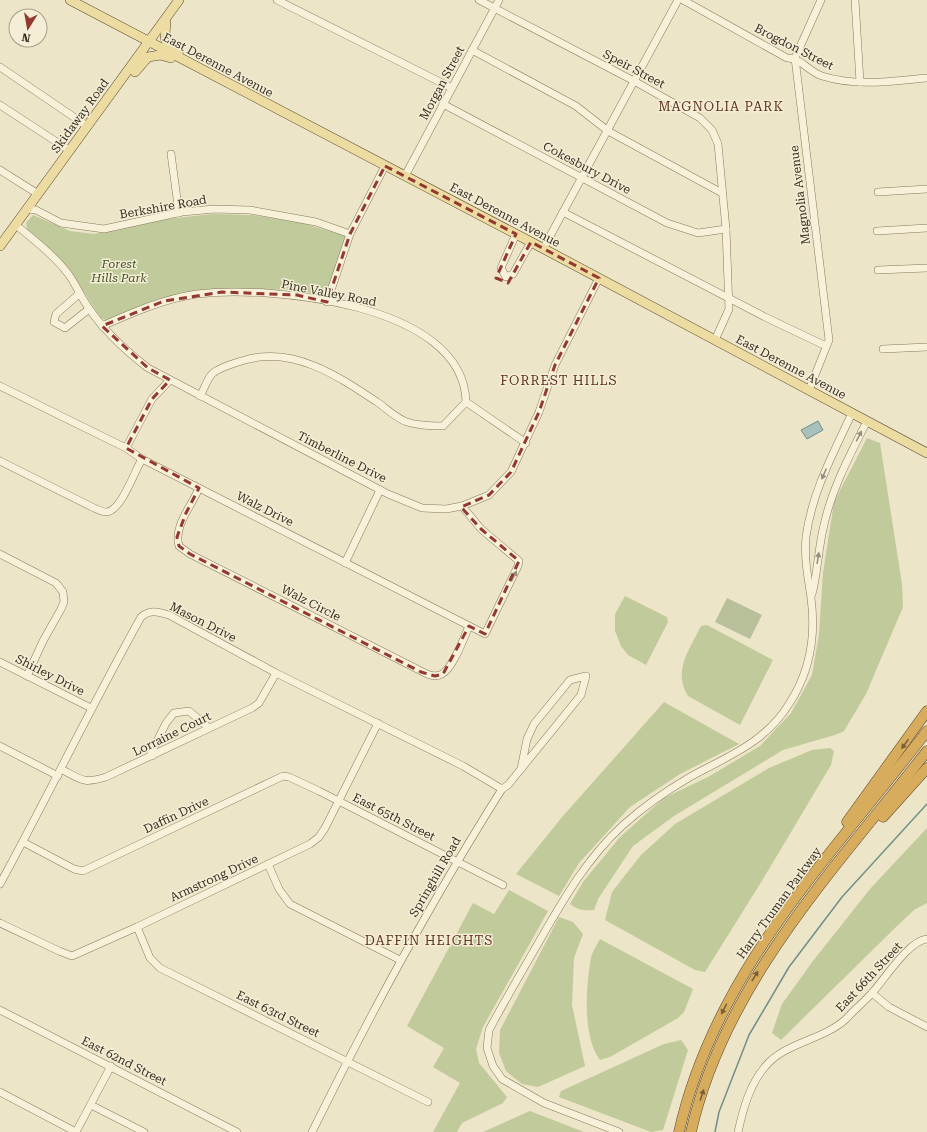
<svg xmlns="http://www.w3.org/2000/svg" width="927" height="1132" viewBox="0 0 927 1132" font-family="'Roboto Serif',serif">
<style>
.green{fill:#c1ca9b}
.cemetery{fill:#b8c09a}
.water{fill:#a8c1bc;stroke:#6f8f8a}
.lines{fill:none;stroke-linecap:round;stroke-linejoin:round}
.stream{stroke:#6f8f8a;stroke-width:1.5}
.minor-casing{stroke:#88785d;stroke-width:8}
.major-casing{stroke:#564531;stroke-width:10}
.highway-casing{stroke:#564531;stroke-width:11}
.minor{stroke:#f7f1da;stroke-width:7}
.major{stroke:#eddca2;stroke-width:9}
.highway{stroke:#d7ac5d;stroke-width:10}
.oneway{fill:#98907d}
.oneway2{fill:#786038}
.marked{fill:none;stroke:#943830;stroke-width:3;stroke-dasharray:8 5;stroke-linejoin:round}
.labels{text-anchor:middle;dominant-baseline:central;stroke-width:3;stroke-linejoin:round;paint-order:stroke}
.street-label{font-size:12px;fill:#392e20;stroke:#f4eed7}
.park-label{font-size:12px;font-style:italic;fill:#455428;stroke:#f4eed7}
.neighbourhood-label{font-size:13px;letter-spacing:1px;fill:#633522;stroke:#f4eed7}
</style>
<rect width="100%" height="100%" fill="#ede5c7"/>
<!-- green -->
<g class="green">
<path d="M 212,214 L 252,215 L 299,222 L 346,236 L 326,295 L 289,290 L 248,289 L 151,304 L 106,320 L 102,319 C 89,302 80,284 67,267 C 55,252 41,241 27,229 L 26,223 L 33,215 L 70,231 L 94,234 L 167,219 Z"/>
<path d="M 867,438 L 880,443 L 902,584 L 903,607 L 866,694 L 844,731 L 835,735 L 783,750 L 674,816 L 633,846 L 598,899 L 594,910 C 584,911 578,910 570,904 L 583,882 L 620,837 L 664,798 L 708,777 L 760,746 L 791,713 L 812,675 L 819,634 L 823,573 L 834,502 Z"/>
<polygon points="625,596 667,617 668,622 646,665 628,655 621,646 615,631 615,614"/>
<path d="M 707,625 L 773,660 L 740,725 L 688,696 C 672,671 690,649 701,626 Z"/>
<polygon points="664,702 739,744 680,774 630,807 579,863 559,896 516,874 563,816"/>
<polygon points="830,748 834,751 831,765 760,884 705,972 695,970 605,920 612,892 641,855 675,824 769,768 812,750"/>
<polygon points="927,828 927,903 914,910 896,927 781,1040 772,1033 782,1004 813,961 870,889"/>
<polygon points="509,890 548,911 483,1027 476,1049 479,1063 507,1097 503,1103 462,1123 457,1132 433,1132 460,1083 433,1067 444,1048 407,1026 473,903 494,914"/>
<polygon points="559,917 573,922 583,934 574,958 572,1005 585,1066 538,1087 522,1084 506,1071 499,1053 500,1030"/>
<path d="M 600,939 L 693,989 L 684,1012 L 678,1018 L 610,1057 L 600,1060 C 582,1036 586,986 591,958 C 592,952 597,945 600,939 Z"/>
<polygon points="681,1040 688,1050 663,1130 651,1132 559,1097 561,1091 664,1044"/>
<polygon points="530,1111 584,1132 483,1132"/>
</g>
<!-- cemetery -->
<polygon class="cemetery" points="727,598 762,615 750,639 715,622"/>
<!-- water -->
<polygon class="water" points="818,421 823,430 807,439 801,430"/>
<g class="lines">
<!-- stream -->
<polyline class="stream" points="715,1132 719,1112 749,1035 789,967 842,897 927,804"/>
<defs>
<g id="minor">
<polyline points="277,0 452,88"/>
<polyline points="479,0 634,81 700,118 712,130 718,144 726,229 729,309 715,340"/>
<path d="M 683,0 L 787,58 C 801,58 809,72 822,76 C 857,87 892,81 927,78"/>
<polyline points="855,0 860,82"/>
<polyline points="472,50 576,106 608,131 722,193"/>
<polyline points="0,67 87,126"/>
<polyline points="443,104 667,223 698,233 726,229"/>
<polyline points="0,105 69,150"/>
<polyline points="171,154 179,213"/>
<polyline points="0,170 38,194"/>
<polyline points="405,176 499,0"/>
<polyline points="878,192 927,189"/>
<polyline points="28,209 36,210 61,223 104,229 182,212 214,209 250,210 316,222 350,234"/>
<polyline points="563,212 765,317 826,346"/>
<path d="M 16,225 C 34,240 55,256 69,275 C 76,285 81,297 88,307 C 104,331 126,351 148,368 L 388,494 L 422,508 L 446,509 L 462,506 L 489,495 L 511,472 L 539,412 L 555,365 L 599,278"/>
<polyline points="877,231 927,228"/>
<polyline points="516,234 501,268 506,277 513,274 531,242"/>
<polyline points="543,249 678,0"/>
<polyline points="878,270 927,268"/>
<polyline points="79,294 56,314 54,322 65,328 89,309"/>
<polyline points="327,302 350,234 385,166"/>
<path d="M 102,326 C 134,312 163,299 197,294 C 269,285 464,303 466,402 L 443,426 C 431,426 419,426 407,422 C 397,419 386,408 377,402 C 338,376 294,346 245,360 C 235,363 219,367 212,374 C 207,379 204,390 200,396"/>
<polyline points="883,349 927,347"/>
<polyline points="0,386 126,448 142,459 199,488 485,634 518,566 519,561 481,529 462,506"/>
<polyline points="809,390 829,340 795,58 821,0"/>
<polyline points="466,402 526,443"/>
<polyline points="126,448 152,399 170,380"/>
<path d="M 0,461 L 94,508 C 97,509 102,512 106,512 C 121,512 135,470 142,459"/>
<path d="M 199,488 C 192,506 173,526 179,546 L 190,554 L 427,674 C 432,676 437,677 442,674 C 453,668 464,638 469,626"/>
<polyline points="0,554 56,583 63,592 64,602 61,609 43,641 27,676"/>
<polyline points="345,563 380,490"/>
<path d="M 812,594 C 818,572 818,548 824,525 C 832,488 850,455 867,421"/>
<polyline points="0,662 91,708"/>
<polyline points="0,746 58,776"/>
<polyline points="152,756 151,753 166,723 174,713 189,711 209,728"/>
<path d="M 61,769 C 82,780 83,784 106,777 L 252,708 L 259,703 L 276,673"/>
<polyline points="23,842 74,869 83,871 283,776 289,777 319,791 503,885"/>
<polyline points="268,864 279,889 290,904 400,960"/>
<path d="M 0,884 C 48,796 92,705 141,617 C 150,609 157,612 169,615 L 276,673 L 463,766 L 502,789"/>
<polyline points="0,923 59,951 72,956 137,927 310,844 319,837 325,828 378,723"/>
<polyline points="137,927 150,958 160,968 428,1102"/>
<polyline points="872,993 889,1007 927,1027"/>
<polyline points="0,1010 237,1132"/>
<polyline points="0,1092 76,1132"/>
<polyline points="91,1105 144,1132"/>
<polyline points="76,1132 111,1066"/>
<path d="M 312,1132 C 370,1014 432,900 502,789 L 508,785 L 581,695 L 586,676 L 570,680 L 534,724 L 527,739 L 521,769"/>
<path d="M 619,1132 L 544,1103 L 502,1079 L 493,1066 L 487,1048 L 489,1030 C 504,1002 520,975 536,947 C 561,904 585,860 622,826 C 642,808 666,791 690,777 C 728,756 765,743 789,704 C 810,672 816,635 811,598 C 808,577 804,559 806,537 C 812,492 833,454 852,413"/>
<path d="M 738,1132 C 743,1110 749,1086 764,1068 C 784,1042 822,1041 846,1019 C 854,1010 864,1002 872,993 C 885,979 908,941 927,939"/>
</g>
<g id="major">
<polyline points="70,0 531,242 927,453"/>
<path d="M 166,22 C 165,40 161,41 179,51"/>
<polyline points="135,72 148,57 160,55 171,58"/>
<polyline points="0,246 179,0"/>
</g>
<g id="highway">
<polyline points="883,817 927,768"/>
<polyline points="847,822 927,711"/>
<path d="M 679,1132 C 715,971 830,858 927,731"/>
<path d="M 691,1132 C 725,982 835,869 927,751"/>
</g>
</defs>
<!-- minor casing -->
<use href="#minor" class="minor-casing"/>
<!-- major casing -->
<use href="#major" class="major-casing"/>
<!-- highway casing -->
<use href="#highway" class="highway-casing"/>
<!-- minor -->
<use href="#minor" class="minor"/>
<!-- major -->
<use href="#major" class="major"/>
<!-- highway -->
<use href="#highway" class="highway"/>
</g>
<!-- one-way arrows -->
<defs><path id="oneway-solid" d="M-6-.8H1V-3.2L6.5 0L1 3.2V.8H-6Z"/></defs>
<g class="oneway">
<use href="#oneway-solid" transform="translate(859 436) rotate(-63)"/>
<use href="#oneway-solid" transform="translate(824 474) rotate(114)"/>
<use href="#oneway-solid" transform="translate(818 558) rotate(-81)"/>
<use href="#oneway-solid" transform="translate(514 576) rotate(-64)"/>
</g>
<g class="oneway2">
<use href="#oneway-solid" transform="translate(905 744) rotate(126)"/>
<use href="#oneway-solid" transform="translate(755 976) rotate(-59)"/>
<use href="#oneway-solid" transform="translate(724 1009) rotate(117)"/>
<use href="#oneway-solid" transform="translate(702 1095) rotate(-72)"/>
</g>
<!-- marked area -->
<path class="marked" d="M 385,166 L 516,234 L 496,278 L 508,283 L 531,242 L 599,278 L 555,365 L 539,412 L 511,472 L 489,495 L 461,507 L 481,529 L 519,561 L 485,634 L 469,626 L 443,674 L 435,676 L 421,672 L 190,554 L 179,546 L 177,537 L 186,513 L 199,488 L 126,448 L 152,399 L 170,380 L 148,368 L 102,326 L 164,301 L 222,292 L 297,295 L 327,302 L 350,234 Z"/>
<g class="labels">
<!-- street labels -->
<g class="street-label">
<text transform="translate(794 47) rotate(27)">Brogdon Street</text>
<text transform="translate(218 65) rotate(28)">East Derenne Avenue</text>
<text transform="translate(634 69) rotate(28)">Speir Street</text>
<text transform="translate(442 83) rotate(-62)">Morgan Street</text>
<text transform="translate(80 116) rotate(-54)">Skidaway Road</text>
<text transform="translate(587 168) rotate(28)">Cokesbury Drive</text>
<text transform="translate(800 195) rotate(-97)">Magnolia Avenue</text>
<text transform="translate(163 207) rotate(-10)">Berkshire Road</text>
<text transform="translate(505 215) rotate(28)">East Derenne Avenue</text>
<text transform="translate(329 293) rotate(11)">Pine Valley Road</text>
<text transform="translate(791 367) rotate(28)">East Derenne Avenue</text>
<text transform="translate(342 457) rotate(27)">Timberline Drive</text>
<text transform="translate(265 509) rotate(27)">Walz Drive</text>
<text transform="translate(311 603) rotate(27)">Walz Circle</text>
<text transform="translate(203 622) rotate(27)">Mason Drive</text>
<text transform="translate(50 675) rotate(27)">Shirley Drive</text>
<text transform="translate(172 734) rotate(-26)">Lorraine Court</text>
<text transform="translate(176 815) rotate(-25)">Daffin Drive</text>
<text transform="translate(394 817) rotate(27)">East 65th Street</text>
<text transform="translate(435 877) rotate(-60)">Springhill Road</text>
<text transform="translate(214 878) rotate(-25)">Armstrong Drive</text>
<text transform="translate(779 903) rotate(-54)">Harry Truman Parkway</text>
<text transform="translate(869 977) rotate(-47)">East 66th Street</text>
<text transform="translate(278 1014) rotate(26)">East 63rd Street</text>
<text transform="translate(124 1061) rotate(27)">East 62nd Street</text>
</g>
<!-- park labels -->
<g class="park-label">
<text x="119" y="264">Forest<tspan x="119" dy="14">Hills Park</tspan></text>
</g>
<!-- neighbourhood labels -->
<g class="neighbourhood-label">
<text x="721" y="106">MAGNOLIA PARK</text>
<text x="559" y="380">FORREST HILLS</text>
<text x="429" y="940">DAFFIN HEIGHTS</text>
</g>
</g>
<!-- north arrow -->
<g transform="translate(28 28) rotate(191)"><circle r="19" fill="#f4eed7" stroke="#a9a18e"/>
<path d="M0-3L7 15L0 10L-7 15Z" fill="#943830"/>
<text y="-6" font-size="11" font-weight="bold" text-anchor="middle" fill="#392e20">N</text>
</g>
</svg>
